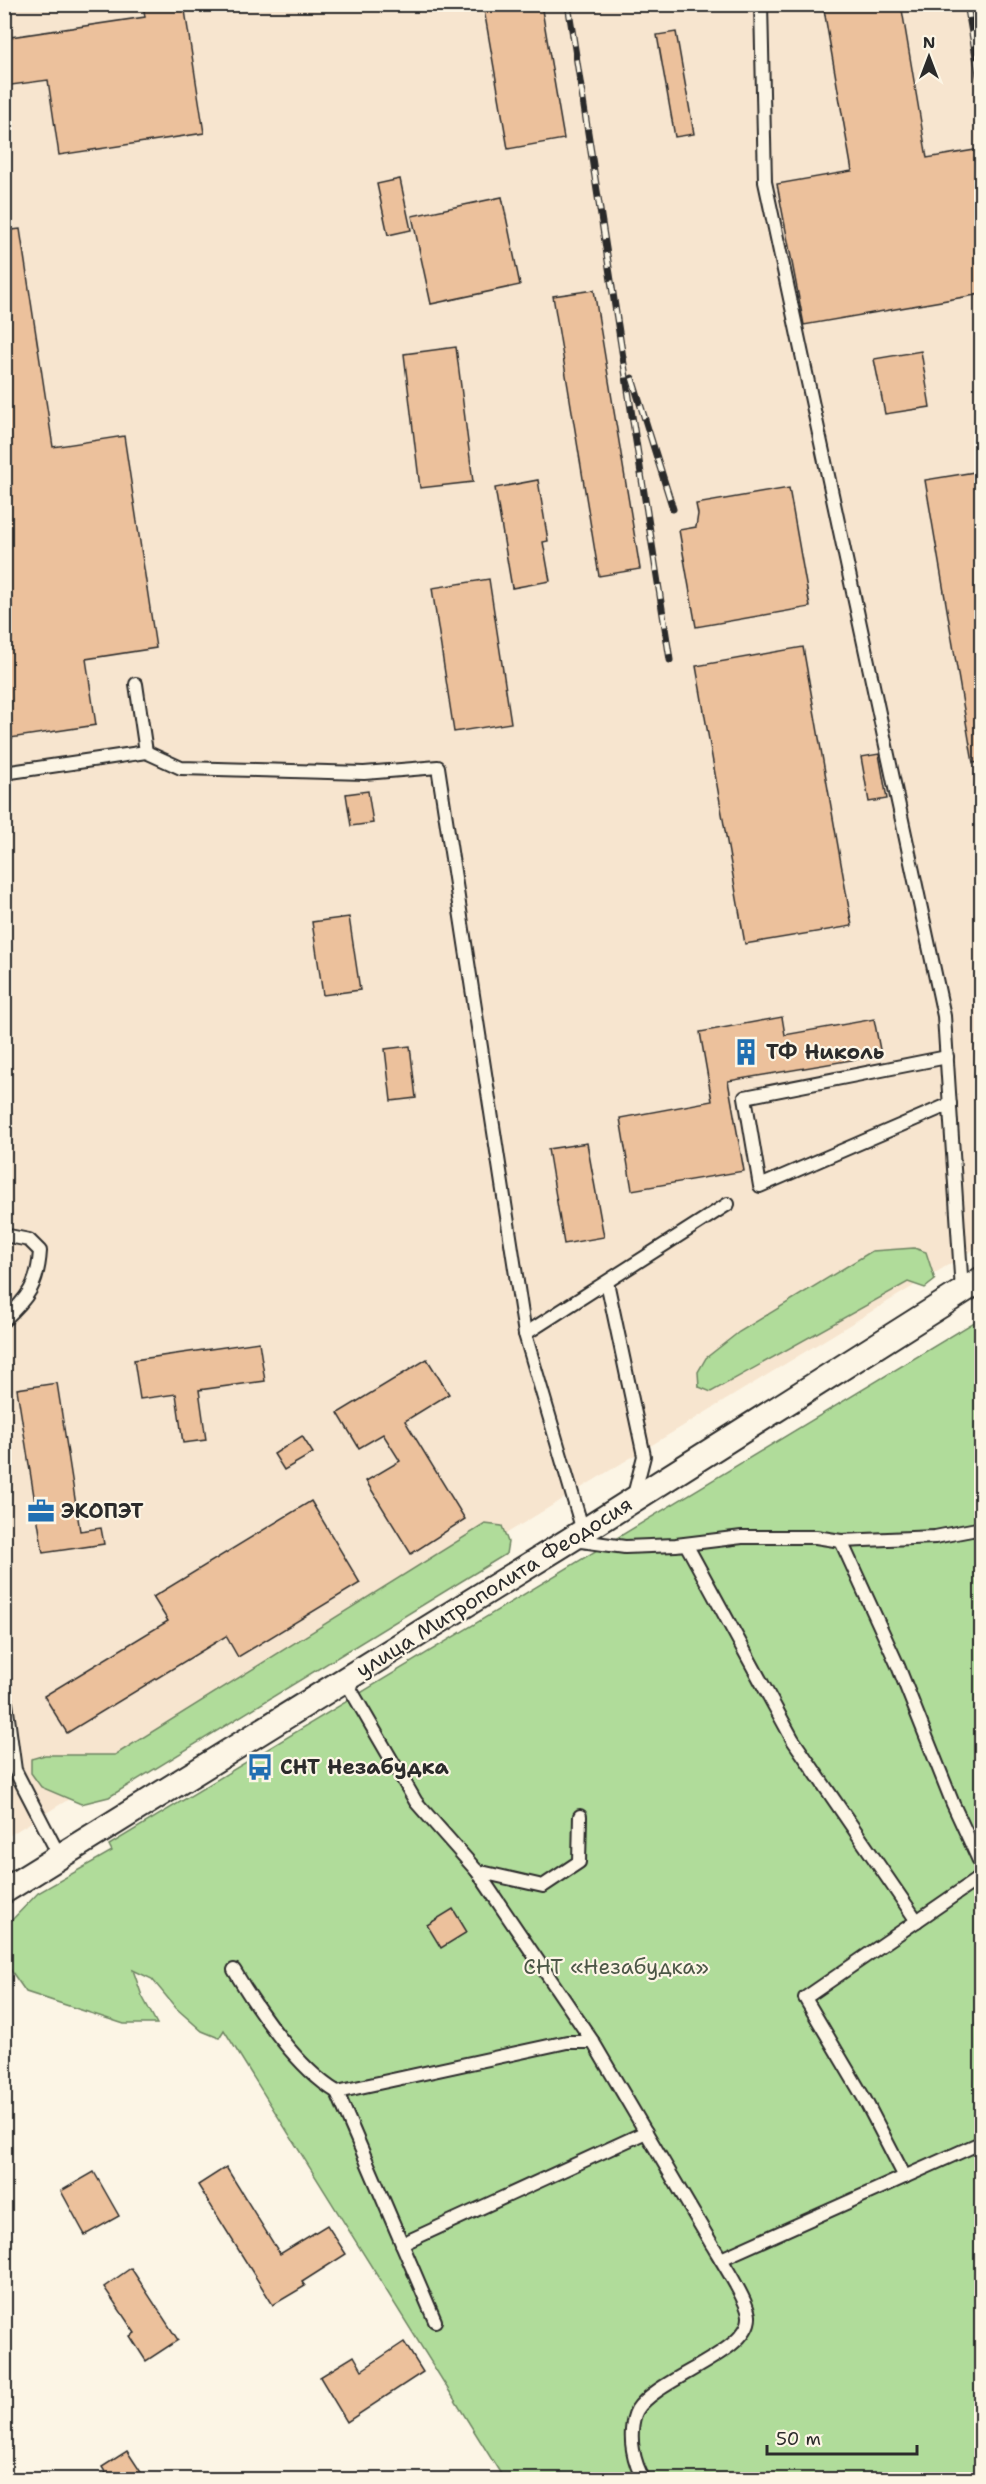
<svg xmlns="http://www.w3.org/2000/svg" width="986" height="2484" viewBox="0 0 986 2484" font-family="'Shantell Sans',sans-serif">
<style>
.built{fill:#f7e5cf}
.green{fill:#b0dc9a;stroke:#6e8462;stroke-width:1.5}
.building{fill:#ecc19c;stroke:#2b2b2b;stroke-width:1.5}
.lines{fill:none;stroke-linecap:round;stroke-linejoin:round}
.service-casing{stroke:#2b2b2b;stroke-width:16}
.minor-casing{stroke:#2b2b2b;stroke-width:28}
.service{stroke:#fcf5e5;stroke-width:12}
.minor{stroke:#fcf5e5;stroke-width:24}
.rail-casing{stroke:#2b2b2b;stroke-width:7}
.rail{stroke:#fcf5e5;stroke-width:4.5;stroke-dasharray:14;stroke-linecap:butt}
.labels{text-anchor:middle;dominant-baseline:central;stroke-width:4.5;stroke-linejoin:round;paint-order:stroke}
.poi-label{font-size:21px;font-weight:bold;fill:#2b2b2b;stroke:#fcf5e5;text-anchor:start}
.street-label{font-size:21px;fill:#2b2b2b;stroke:#fcf5e5}
.park-label{font-size:21px;fill:#4c5747;stroke:#fcf5e5}
</style>
<rect width="100%" height="100%" fill="#fcf5e5"/>
<filter id="ink" filterUnits="userSpaceOnUse"><feTurbulence type="fractalNoise" baseFrequency=".0167" numOctaves="2"/><feDisplacementMap in="SourceGraphic" scale="12" xChannelSelector="R" yChannelSelector="G"/><feConvolveMatrix kernelMatrix="1 2 1 2 8 2 1 2 1" color-interpolation-filters="sRGB"/></filter>
<g filter="url(#ink)">
<!-- built -->
<polygon class="built" points="5,5 981,5 981,1245 5,1838"/>
<!-- green -->
<g class="green">
<polygon points="914,1248 926,1252 935,1280 925,1288 908,1282 711,1392 699,1387 698,1372 706,1358 739,1332 872,1251"/>
<polygon points="981,1318 981,2479 504,2479 224,2030 219,2038 202,2031 176,2008 152,1979 133,1970 142,1996 157,2024 124,2024 26,1992 5,1962 8,1924 38,1893 112,1851 109,1845"/>
<polygon points="485,1524 502,1526 508,1542 506,1554 109,1797 81,1804 41,1787 31,1773 31,1759 45,1755 115,1755"/>
</g>
<!-- building -->
<g class="building">
<polygon points="143,4 184,4 204,133 59,155 48,80 4,86 4,38 145,17"/>
<polygon points="483,4 541,4 564,139 508,149"/>
<polygon points="823,4 901,4 927,158 981,149 981,294 804,325 777,184 852,171"/>
<polygon points="676,32 694,134 675,137 657,35"/>
<polygon points="400,179 411,230 388,235 377,184"/>
<polygon points="502,197 520,285 431,304 412,216"/>
<polygon points="20,229 53,447 124,436 156,648 86,659 96,725 4,739 4,231"/>
<polygon points="594,290 640,569 599,576 553,296"/>
<polygon points="456,347 473,482 420,488 404,354"/>
<polygon points="921,351 930,407 885,414 874,359"/>
<polygon points="981,471 981,762 973,763 925,480"/>
<polygon points="538,480 548,541 543,542 550,581 512,588 495,488"/>
<polygon points="789,488 810,607 696,627 679,530 696,527 698,514 696,504"/>
<polygon points="489,579 511,723 454,732 432,588"/>
<polygon points="803,647 852,926 745,944 696,666"/>
<polygon points="879,754 887,799 869,802 861,757"/>
<polygon points="368,791 373,823 351,826 346,794"/>
<polygon points="349,917 360,990 323,995 312,922"/>
<polygon points="782,1017 785,1035 874,1019 881,1055 728,1081 744,1171 632,1190 620,1118 712,1101 700,1032"/>
<polygon points="410,1046 416,1098 391,1101 385,1049"/>
<polygon points="587,1143 604,1237 564,1244 548,1149"/>
<polygon points="259,1342 265,1381 199,1390 206,1440 183,1443 176,1394 140,1399 134,1360"/>
<polygon points="427,1359 449,1394 405,1421 465,1519 411,1554 366,1481 400,1461 383,1434 359,1448 338,1413"/>
<polygon points="57,1383 80,1531 101,1528 104,1544 43,1553 17,1389"/>
<polygon points="302,1436 313,1453 284,1470 274,1454"/>
<polygon points="311,1501 360,1583 238,1657 226,1636 67,1733 44,1696 168,1621 153,1597"/>
<polygon points="453,1909 467,1932 441,1948 427,1925"/>
<polygon points="226,2167 280,2254 327,2225 346,2254 302,2282 305,2286 273,2305 198,2185"/>
<polygon points="94,2172 119,2216 85,2235 61,2191"/>
<polygon points="131,2268 178,2340 146,2361 130,2336 135,2333 104,2287"/>
<polygon points="404,2342 423,2372 347,2422 320,2377 354,2356 362,2370"/>
<polygon points="127,2451 146,2480 110,2480 102,2467"/>
</g>
<g class="lines">
<defs>
<g id="service">
<polyline points="761,4 765,182 944,1016 962,1291"/>
<polyline points="146,752 181,768 364,773 438,767 525,1334 583,1531"/>
<polyline points="4,773 146,752 136,684"/>
<polyline points="947,1057 745,1097 760,1186 950,1104"/>
<path d="M 4,1235 L 29,1240 L 40,1251 C 38,1284 28,1298 4,1320"/>
<polyline points="607,1282 644,1456 633,1499"/>
<polyline points="525,1334 728,1204"/>
<polyline points="574,1540 625,1547 676,1545 742,1537 816,1537 841,1541 935,1537 982,1528"/>
<polyline points="841,1541 898,1666 953,1804 982,1867"/>
<polyline points="686,1544 793,1740 917,1921"/>
<polyline points="345,1680 416,1802 477,1871 543,1886 579,1862 580,1816"/>
<polyline points="4,1688 15,1770 60,1857"/>
<polyline points="477,1871 593,2042"/>
<path d="M 234,1970 C 257,2009 298,2069 337,2092 L 567,2042 L 593,2042 C 633,2109 672,2176 711,2243 C 720,2258 748,2301 749,2316 C 751,2352 657,2378 637,2410 C 631,2421 631,2439 633,2450 C 635,2462 638,2470 644,2480"/>
<polyline points="337,2092 435,2321"/>
<polyline points="905,2177 864,2098 805,1998 982,1876"/>
<polyline points="402,2244 646,2132"/>
<polyline points="721,2259 978,2144"/>
</g>
<polyline id="minor" points="4,1891 570,1540 982,1279"/>
</defs>
<!-- service casing -->
<use href="#service" class="service-casing"/>
<!-- minor casing -->
<use href="#minor" class="minor-casing"/>
<!-- service -->
<use href="#service" class="service"/>
<!-- minor -->
<use href="#minor" class="minor"/>
<defs>
<g id="rail">
<polyline points="568,4 670,660"/>
<polyline points="967,4 982,92"/>
<polyline points="632,378 673,509"/>
</g>
</defs>
<!-- rail casing -->
<use href="#rail" class="rail-casing"/>
<!-- rail -->
<use href="#rail" class="rail"/>
</g>
</g>
<!-- icons -->
<defs>
<symbol id="building-bare" viewBox="-9 -9 18 18"><path d="M-4-6H4V6H1V3H-1V6H-4ZM-2.5-4.3h1.7v1.8h-1.7ZM.8-4.3h1.7v1.8H.8ZM-2.5-1h1.7V.8h-1.7ZM.8-1h1.7V.8H.8Z" fill="#1f6fb2" stroke="#fcf5e5" stroke-width="2.5" paint-order="stroke"/></symbol>
<symbol id="office-bare" viewBox="-9 -9 18 18"><path d="M-6-3h4V-5.5h4V-3h4V5H-6ZM-1-4.5V-3h2v-1.5ZM-6 0V1H6V0Z" fill="#1f6fb2" stroke="#fcf5e5" stroke-width="2.5" paint-order="stroke"/></symbol>
<symbol id="bus-bare" viewBox="-9 -9 18 18"><path d="M-5-6H5V4H4V6H2V4H-2V6H-4V4H-5ZM-3.5-4V0h7V-4ZM-3.5 1.2v1.5H-2V1.2ZM2 1.2v1.5H3.5V1.2Z" fill="#1f6fb2" stroke="#fcf5e5" stroke-width="2.5" paint-order="stroke"/></symbol>
</defs>
<g fill-rule="evenodd">
<use href="#building-bare" x="727" y="1033" width="38" height="38"/>
<use href="#office-bare" x="22" y="1492" width="38" height="38"/>
<use href="#bus-bare" x="241" y="1748" width="38" height="38"/>
</g>
<g class="labels">
<!-- poi labels -->
<g class="poi-label">
<text x="766" y="1052">ТФ Николь</text>
<text x="61" y="1511">ЭКОПЭТ</text>
<text x="280" y="1767">СНТ Незабудка</text>
</g>
<!-- street labels -->
<g class="street-label">
<text transform="translate(494 1587) rotate(-32)">улица Митрополита Феодосия</text>
</g>
<!-- park labels -->
<g class="park-label">
<text x="616" y="1967">СНТ «Незабудка»</text>
</g>
</g>
<!-- margin -->
<rect width="986" height="2484" fill="none" stroke="#fcf5e5" stroke-width="24"/>
<rect x="12" y="12" width="962" height="2460" fill="none" stroke="#2b2b2b" stroke-width="2" filter="url(#ink)"/>
<!-- north arrow -->
<g transform="translate(929 57)" stroke="#fcf5e5" stroke-width="4.5" paint-order="stroke">
<path d="M0-4.5L10 22L0 15L-10 22Z" fill="#2b2b2b"/>
<text y="-9" font-size="16" font-weight="bold" text-anchor="middle" fill="#2b2b2b">N</text>
</g>
<!-- scale -->
<path d="M767 2445v9h150v-9" fill="none" stroke="#2b2b2b" stroke-width="3"/>
<text x="776" y="2445" font-size="18" fill="#2b2b2b" stroke="#fcf5e5" stroke-width="4.5" paint-order="stroke">50 m</text>
</svg>
